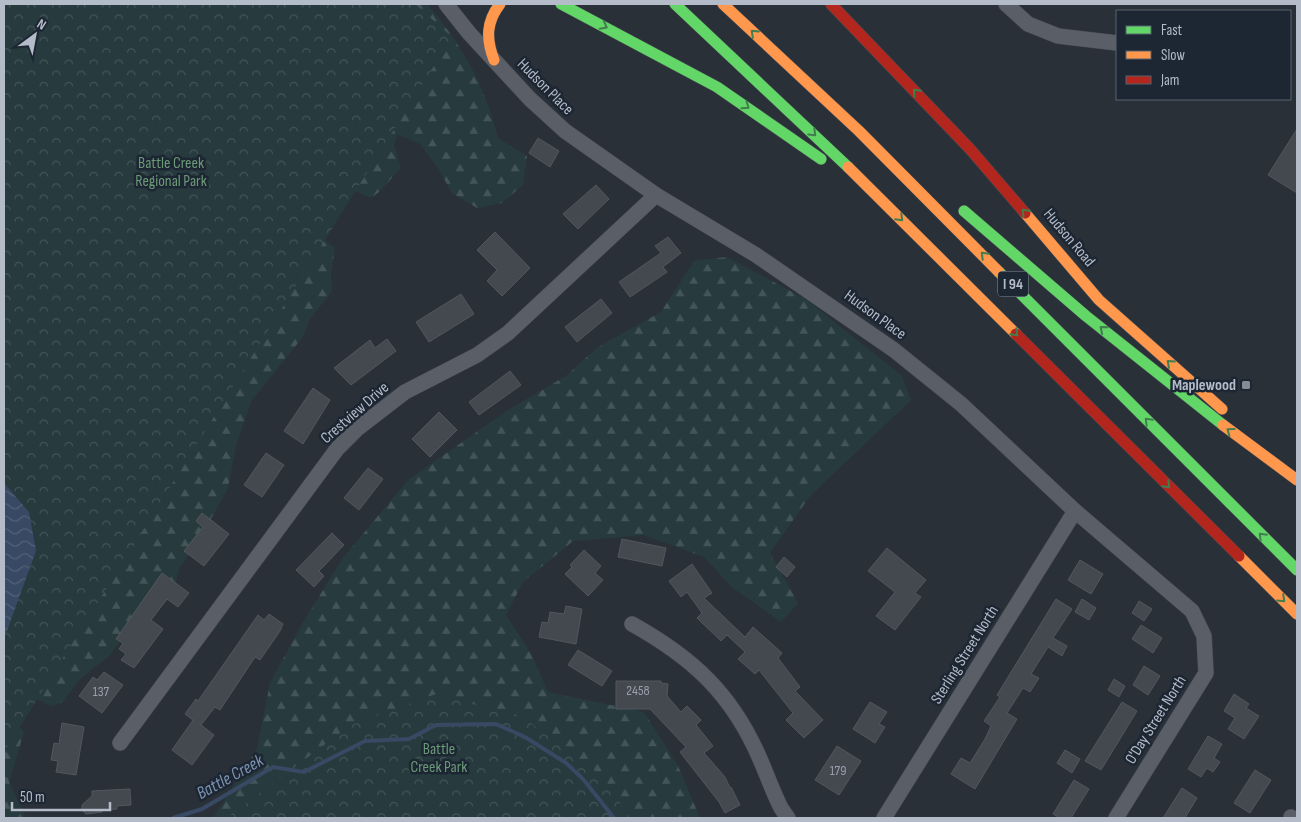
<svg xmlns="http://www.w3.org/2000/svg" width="1301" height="822" viewBox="0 0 1301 822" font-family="'Sofia Sans Condensed',sans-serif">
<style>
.forest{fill:url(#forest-firs)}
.park{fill:url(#park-crowns)}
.water{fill:url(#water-waves)}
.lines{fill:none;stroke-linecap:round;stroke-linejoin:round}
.stream{stroke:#384963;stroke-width:4}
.building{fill:#444950;stroke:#52575f}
.street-casing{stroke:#484c53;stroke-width:16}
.fast-casing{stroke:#484c53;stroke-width:12}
.slow-casing{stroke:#484c53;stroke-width:12}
.jam-casing{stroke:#484c53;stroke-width:12}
.street{stroke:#5a5e66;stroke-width:15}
.fast{stroke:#63d668;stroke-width:11}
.slow{stroke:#ff974d;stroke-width:11}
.jam{stroke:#b3261e;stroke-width:11}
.oneway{stroke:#407e4e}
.poi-dot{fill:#848b96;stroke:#1d2633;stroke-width:2}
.labels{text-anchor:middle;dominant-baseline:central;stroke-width:5;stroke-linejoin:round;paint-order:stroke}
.number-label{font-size:14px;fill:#989fab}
.shield{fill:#1d2633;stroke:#878f9c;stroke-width:1}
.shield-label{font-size:15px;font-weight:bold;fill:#b4bcc9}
.street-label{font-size:16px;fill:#b4bcc9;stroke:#1d2633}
.park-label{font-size:16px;fill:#6b9a76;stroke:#1d2633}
.poi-label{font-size:16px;font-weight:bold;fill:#b4bcc9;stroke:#1d2633;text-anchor:end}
.water-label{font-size:18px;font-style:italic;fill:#7c92b1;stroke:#1d2633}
</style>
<defs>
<pattern id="forest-firs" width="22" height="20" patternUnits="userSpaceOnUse" patternTransform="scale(1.25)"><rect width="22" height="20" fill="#273a3e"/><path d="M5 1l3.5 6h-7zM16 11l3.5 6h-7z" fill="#445559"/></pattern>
<pattern id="park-crowns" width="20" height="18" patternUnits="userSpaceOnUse" patternTransform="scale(1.25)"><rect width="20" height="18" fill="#273a3e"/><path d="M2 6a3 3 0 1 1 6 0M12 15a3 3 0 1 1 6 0" fill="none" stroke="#445559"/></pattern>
<pattern id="water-waves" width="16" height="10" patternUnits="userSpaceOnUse" patternTransform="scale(1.25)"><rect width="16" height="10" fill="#384963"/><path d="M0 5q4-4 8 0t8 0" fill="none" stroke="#526178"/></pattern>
</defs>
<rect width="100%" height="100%" fill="#2a3038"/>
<!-- forest -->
<g class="forest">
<path d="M 4,4 L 427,4 C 462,45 485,85 498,138 L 527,156 L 523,185 L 502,203 L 477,208 L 452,193 L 438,168 L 420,144 L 397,134 L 394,145 L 401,168 L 379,192 L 371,198 L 341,185 L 310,229 L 335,248 L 331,274 L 332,291 L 310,319 L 302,338 L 252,400 L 236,445 L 228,488 L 203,533 L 179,569 L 172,598 L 137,617 L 110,655 L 80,679 L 63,702 L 51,706 L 28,695 L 12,718 L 24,732 L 9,782 L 26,818 L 4,818 Z"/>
<polygon points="727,257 807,300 902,376 911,400 810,496 770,553 798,603 781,622 732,587 704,557 644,535 573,541 523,582 506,615 531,654 548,692 644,712 678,766 700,818 213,818 257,749 270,683 302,624 343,558 408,480 508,410 566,376 598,347 661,312 694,261"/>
</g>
<!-- park -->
<g class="park">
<polygon points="4,4 415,4 452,37 4,752"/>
<polygon points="436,694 524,718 604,778 630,818 226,818 351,725"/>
</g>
<!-- water -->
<polygon class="water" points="4,483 29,512 36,551 4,639"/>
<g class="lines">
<!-- stream -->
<polyline class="stream" points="173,818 202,809 273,767 304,772 365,741 409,739 436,725 496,724 525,737 566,763 583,779 614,818"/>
</g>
<!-- building -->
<g class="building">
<polygon points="1297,129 1297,193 1268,175"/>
<polygon points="538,138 559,151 550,167 529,153"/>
<polygon points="596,185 609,199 578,229 563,214"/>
<polygon points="495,232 530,268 502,296 487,281 497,270 477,250"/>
<polygon points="668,237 681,253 663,267 667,272 630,297 619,282 661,253 655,246"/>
<polygon points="461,294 474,314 429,342 416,322"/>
<polygon points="601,299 612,313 577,342 565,327"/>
<polygon points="387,339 396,351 351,385 334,368 370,340 375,348"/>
<polygon points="510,371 521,385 479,415 469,402"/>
<polygon points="313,388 330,400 303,444 284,431"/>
<polygon points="439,412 457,430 430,457 412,439"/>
<polygon points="266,453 284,465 262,497 244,485"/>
<polygon points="368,468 383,479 359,510 344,498"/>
<polygon points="202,513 229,534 204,566 184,551 203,527 196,521"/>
<polygon points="332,533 344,545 319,571 324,576 314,587 296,570"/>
<polygon points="622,539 666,548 662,566 618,557"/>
<polygon points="887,548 926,580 915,593 921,597 895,630 876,616 895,592 868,571"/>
<polygon points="584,550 601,566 595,573 603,580 588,596 565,574 572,567 570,565"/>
<polygon points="784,557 795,567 787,577 776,567"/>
<polygon points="1080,560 1103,574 1091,594 1068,580"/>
<polygon points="692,564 712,593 704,598 745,637 753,627 782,653 778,658 800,687 795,691 823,720 804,738 786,720 793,713 759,670 755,674 738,659 745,652 727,635 721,641 697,618 702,613 687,592 681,597 669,581"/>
<polygon points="162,573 189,593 178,607 167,599 151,620 163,629 134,668 121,660 126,654 119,649 123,643 116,639"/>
<polygon points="1056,599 1072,609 1053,638 1067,646 1062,656 1048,647 1031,674 1039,678 1030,692 1023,688 1007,713 1017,719 975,789 951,774 961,758 970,763 985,739 991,726 984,721 1000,697 997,695"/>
<polygon points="1082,599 1096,608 1089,620 1075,612"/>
<polygon points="1139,601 1152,609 1144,621 1132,613"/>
<polygon points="566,606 582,609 576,644 539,637 542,622 548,623 550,612 564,614"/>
<polygon points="269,614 283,624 280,631 260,660 255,657 220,710 215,707 201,725 214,735 192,765 172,750 193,720 185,714 196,699 198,701 258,615 264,620"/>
<polygon points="1141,625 1162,638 1153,653 1132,639"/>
<polygon points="578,650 612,671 602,686 568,665"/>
<polygon points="1144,666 1160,676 1148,695 1133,685"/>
<polygon points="104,672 123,685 102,713 79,696 93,677 97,680"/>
<polygon points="1114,679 1125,686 1119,697 1108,690"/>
<polygon points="616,681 661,681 661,683 668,684 667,696 681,712 687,706 701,720 696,725 713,746 704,753 725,777 730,788 731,787 740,805 725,813 719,802 680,752 686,747 650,709 616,709"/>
<polygon points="1234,694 1249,704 1246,708 1259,716 1244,739 1228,729 1235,718 1224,711"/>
<polygon points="870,702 887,712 879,724 885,727 875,743 853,729"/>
<polygon points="1122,702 1137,711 1101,770 1085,761"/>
<polygon points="62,723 84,727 76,775 56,772 58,761 51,760 54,743 59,744"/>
<polygon points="1208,736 1222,744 1214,758 1220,762 1213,772 1207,768 1201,777 1188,769"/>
<polygon points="837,746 861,761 839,795 815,780"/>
<polygon points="1065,750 1080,759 1072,773 1057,763"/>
<polygon points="1255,770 1271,780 1250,813 1234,803"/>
<polygon points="1074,780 1089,789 1071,818 1060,818 1053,814"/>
<polygon points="1182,788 1197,798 1185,818 1163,818"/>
<polygon points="130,789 131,805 117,806 117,809 102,810 102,812 86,814 82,810 82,805 92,796 92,791"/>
</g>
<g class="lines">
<defs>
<g id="street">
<polyline points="446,4 469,33 530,99 565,131 656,195 756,255 894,350 961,404 1075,511 1192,611 1204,636 1206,673 1116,818"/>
<polyline points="1006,4 1028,24 1058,36 1117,43"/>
<path d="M 632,624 C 693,658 732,694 760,759 C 767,775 773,792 781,808 L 788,818"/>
<polyline points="120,743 337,449 357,429 405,392 477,355 508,333 656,195"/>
<polyline points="884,818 1075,511"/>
<polyline points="1291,818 1291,817"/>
</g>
<g id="fast">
<polyline points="561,4 717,87 821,159"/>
<polyline points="675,4 848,167"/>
<polyline points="964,211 1086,316 1223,425"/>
<polyline points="999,272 1297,570"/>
</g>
<g id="slow">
<polyline points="723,4 859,131 999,272"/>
<path d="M 494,60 C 486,39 486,22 500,4"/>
<polyline points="848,167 1016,334"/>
<polyline points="1025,213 1099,300 1222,409"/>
<polyline points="1223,425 1297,480"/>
<polyline points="1239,556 1297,614"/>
</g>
<g id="jam">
<polyline points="831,4 970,149 1025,213"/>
<polyline points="1016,334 1239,556"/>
</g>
</defs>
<!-- street casing -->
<use href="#street" class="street-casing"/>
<!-- fast casing -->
<use href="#fast" class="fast-casing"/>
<!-- slow casing -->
<use href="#slow" class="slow-casing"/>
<!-- jam casing -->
<use href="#jam" class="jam-casing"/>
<!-- street -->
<use href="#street" class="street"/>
<!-- fast -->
<use href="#fast" class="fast"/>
<!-- slow -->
<use href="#slow" class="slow"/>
<!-- jam -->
<use href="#jam" class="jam"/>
</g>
<!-- one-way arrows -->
<defs><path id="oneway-chevron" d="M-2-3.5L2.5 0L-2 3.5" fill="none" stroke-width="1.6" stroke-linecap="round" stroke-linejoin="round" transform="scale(1.25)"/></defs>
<g class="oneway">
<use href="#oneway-chevron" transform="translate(604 26) rotate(28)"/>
<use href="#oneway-chevron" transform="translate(754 33) rotate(-137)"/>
<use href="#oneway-chevron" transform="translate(916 92) rotate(-133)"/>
<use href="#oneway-chevron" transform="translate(746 106) rotate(34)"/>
<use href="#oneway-chevron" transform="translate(813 133) rotate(44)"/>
<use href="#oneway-chevron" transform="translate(1025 212) rotate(-131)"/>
<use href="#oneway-chevron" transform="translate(900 218) rotate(45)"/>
<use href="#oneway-chevron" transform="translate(984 255) rotate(-135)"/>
<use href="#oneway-chevron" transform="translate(1103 329) rotate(-141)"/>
<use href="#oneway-chevron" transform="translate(1015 333) rotate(45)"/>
<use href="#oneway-chevron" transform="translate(1170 363) rotate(-138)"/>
<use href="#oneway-chevron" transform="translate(1148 421) rotate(-135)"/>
<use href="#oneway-chevron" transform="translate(1230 431) rotate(-144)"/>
<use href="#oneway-chevron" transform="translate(1167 485) rotate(45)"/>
<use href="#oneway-chevron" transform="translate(1262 536) rotate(-135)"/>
<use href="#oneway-chevron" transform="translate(1282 599) rotate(44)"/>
</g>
<!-- markers -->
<rect class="poi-dot" x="1241" y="380" width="10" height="10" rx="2.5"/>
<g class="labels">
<!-- number labels -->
<g class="number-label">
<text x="638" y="690">2458</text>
<text x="101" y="691">137</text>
<text x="838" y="770">179</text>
</g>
<!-- shield labels -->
<rect class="shield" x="998" y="271.5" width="30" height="25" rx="4"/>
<g class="shield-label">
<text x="1013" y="284">I 94</text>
</g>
<!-- street labels -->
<g class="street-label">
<text transform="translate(545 87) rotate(45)">Hudson Place</text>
<text transform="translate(1069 238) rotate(50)">Hudson Road</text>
<text transform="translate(875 315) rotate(36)">Hudson Place</text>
<text transform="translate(355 413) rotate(-41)">Crestview Drive</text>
<text transform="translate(965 655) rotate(-58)">Sterling Street North</text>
<text transform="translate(1156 720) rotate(-58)">O'Day Street North</text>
</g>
<!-- park labels -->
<g class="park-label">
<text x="171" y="163">Battle Creek<tspan x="171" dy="18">Regional Park</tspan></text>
<text x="439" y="749">Battle<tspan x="439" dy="18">Creek Park</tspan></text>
</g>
<!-- poi labels -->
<g class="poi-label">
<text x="1236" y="385">Maplewood</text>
</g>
<!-- water labels -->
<g class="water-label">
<text transform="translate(230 777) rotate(-29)">Battle Creek</text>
</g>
</g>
<!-- border -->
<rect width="1301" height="822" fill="none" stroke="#b4bcc9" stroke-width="10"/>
<!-- legend -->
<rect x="1116" y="10" width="175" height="90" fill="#1d2633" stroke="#59626f"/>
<rect x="1126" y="26" width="25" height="8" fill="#63d668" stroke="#59626f"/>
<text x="1161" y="35" font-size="15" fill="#b4bcc9">Fast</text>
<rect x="1126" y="51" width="25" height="8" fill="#ff974d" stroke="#59626f"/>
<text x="1161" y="60" font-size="15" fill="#b4bcc9">Slow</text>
<rect x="1126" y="76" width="25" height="8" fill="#b3261e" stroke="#59626f"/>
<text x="1161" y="85" font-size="15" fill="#b4bcc9">Jam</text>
<!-- north arrow -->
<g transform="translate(35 35) rotate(32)" stroke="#1d2633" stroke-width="4" paint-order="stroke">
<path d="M0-4L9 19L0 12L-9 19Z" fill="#b4bcc9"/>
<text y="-8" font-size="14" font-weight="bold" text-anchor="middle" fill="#b4bcc9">N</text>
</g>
<!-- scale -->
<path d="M12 802v8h98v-8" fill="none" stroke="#b4bcc9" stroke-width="2.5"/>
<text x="20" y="802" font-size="15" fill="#b4bcc9" stroke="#1d2633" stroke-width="4" paint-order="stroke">50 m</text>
</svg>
